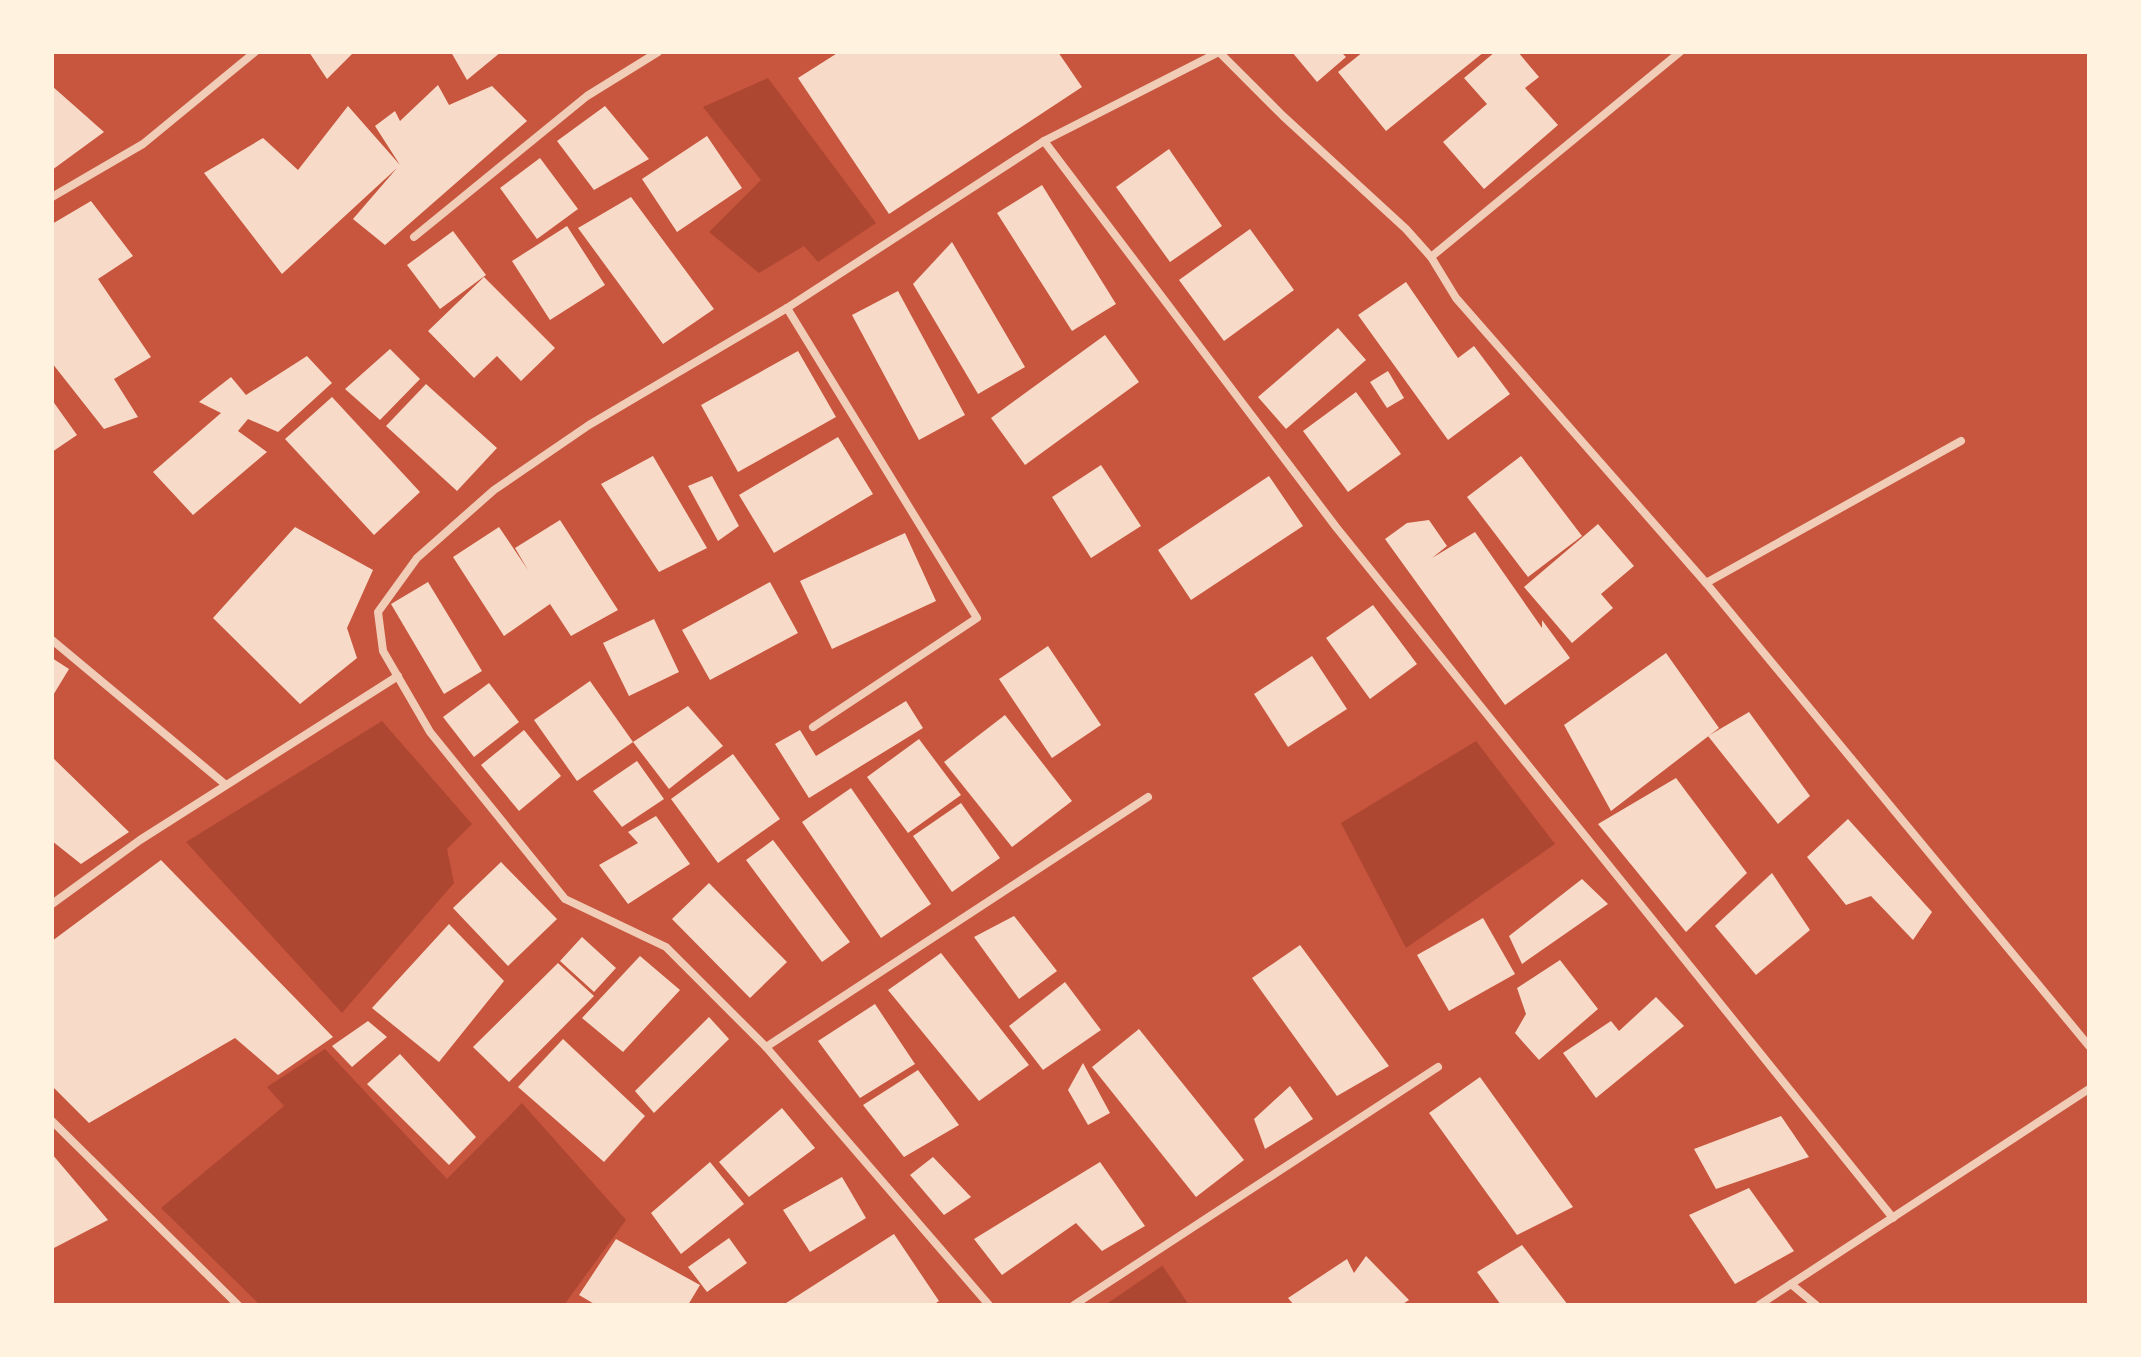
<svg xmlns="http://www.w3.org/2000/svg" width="2141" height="1357" viewBox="0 0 2141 1357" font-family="'Exo 2',sans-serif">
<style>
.green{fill:#ae4732}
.building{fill:#f7dbc8}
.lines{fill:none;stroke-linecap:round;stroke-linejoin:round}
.minor{stroke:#f1ccb7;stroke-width:8}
</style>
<rect width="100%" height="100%" fill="#c8553d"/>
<!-- green -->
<g class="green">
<polygon points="768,78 876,223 818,262 804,246 759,273 709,232 761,180 703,107"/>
<polygon points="382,721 472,824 447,849 454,883 342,1013 186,842"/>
<polygon points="1476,741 1555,844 1406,948 1341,823"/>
<polygon points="325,1049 447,1179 522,1103 626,1220 564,1305 260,1305 161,1208 284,1106 267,1087"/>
<polygon points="1162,1265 1189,1305 1105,1305 1162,1266"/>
</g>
<!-- building -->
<g class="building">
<polygon points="309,52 354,52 327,79"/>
<polygon points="451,52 501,52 467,80"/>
<polygon points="839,52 1058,52 1082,87 889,214 798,78"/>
<polygon points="1292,52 1341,52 1346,57 1317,82"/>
<polygon points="1363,52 1484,52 1386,131 1338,72"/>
<polygon points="1495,52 1518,52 1539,77 1525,88 1558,125 1484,189 1443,142 1487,104 1464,78"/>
<polygon points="438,85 449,105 492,86 527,121 385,245 353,219 397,168 282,274 204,173 263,138 298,170 348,106 400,165 375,126 395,111 400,121"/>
<polygon points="52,86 104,132 52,170"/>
<polygon points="605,106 649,159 594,190 557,141"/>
<polygon points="707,136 742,188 677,232 642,179"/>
<polygon points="1169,149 1222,226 1170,262 1116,187"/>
<polygon points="540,158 578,209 537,239 500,188"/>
<polygon points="1042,185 1116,304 1072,331 997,213"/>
<polygon points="631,197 714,309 663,344 578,228"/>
<polygon points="91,201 133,256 98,279 151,357 114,379 138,417 104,429 52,363 52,224"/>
<polygon points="567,226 605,285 550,320 512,261"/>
<polygon points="1250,229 1294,290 1224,341 1179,280"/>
<polygon points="453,231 486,275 440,309 407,265"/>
<polygon points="952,242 1025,367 978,394 913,284"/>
<polygon points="484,277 555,348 521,381 497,356 474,378 428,331"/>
<polygon points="1406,282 1458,358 1474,346 1510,394 1448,440 1358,315"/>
<polygon points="898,291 965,415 919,440 852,315"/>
<polygon points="1338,328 1366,360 1286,429 1258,397"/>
<polygon points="1105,335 1139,382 1025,465 991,418"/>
<polygon points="390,349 420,379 380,420 345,389"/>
<polygon points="798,351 836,417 738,472 701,405"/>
<polygon points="307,356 332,383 278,432 248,419 238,431 267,452 193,515 153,472 221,413 199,402 231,377 246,395"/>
<polygon points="1388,371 1404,398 1387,408 1370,382"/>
<polygon points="426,384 497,448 457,491 386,426"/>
<polygon points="1356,392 1401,454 1348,492 1303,431"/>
<polygon points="332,397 420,492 374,535 285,439"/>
<polygon points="52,400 77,435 52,452"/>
<polygon points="838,437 873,494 774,553 739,495"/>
<polygon points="653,456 707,548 659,572 601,484"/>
<polygon points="1521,456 1582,536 1528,577 1467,497"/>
<polygon points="1101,465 1141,526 1091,558 1052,497"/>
<polygon points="712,476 739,526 718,541 688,486"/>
<polygon points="1269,476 1303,526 1191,600 1158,550"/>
<polygon points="560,520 618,610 571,636 550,604 504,636 453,557 499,527 528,570 515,548"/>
<polygon points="1429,520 1447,546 1432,558 1475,532 1542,628 1542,620 1570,658 1505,705 1385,539 1407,523"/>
<polygon points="1598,524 1634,566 1601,594 1613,608 1572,643 1524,587"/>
<polygon points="295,527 373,570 347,628 357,658 300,704 213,618"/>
<polygon points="905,533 936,601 832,649 800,581"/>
<polygon points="428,582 482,671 444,694 391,604"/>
<polygon points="770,582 798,633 710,680 682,630"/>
<polygon points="1373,605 1417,664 1370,699 1326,638"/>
<polygon points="654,619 679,672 629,696 603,643"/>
<polygon points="1048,646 1101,725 1052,758 999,679"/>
<polygon points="1666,653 1719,728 1611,811 1564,725"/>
<polygon points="1312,656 1347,709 1288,747 1254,694"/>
<polygon points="52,658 69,669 52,697"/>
<polygon points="590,681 633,742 577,781 534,720"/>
<polygon points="489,683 519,722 474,757 443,717"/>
<polygon points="906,701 923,728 809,798 775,744 800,730 816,756"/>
<polygon points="688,706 723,746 669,789 633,742"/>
<polygon points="1749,712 1810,796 1778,824 1708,736"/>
<polygon points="1005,715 1072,801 1012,847 944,762"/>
<polygon points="524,730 561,776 519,811 481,765"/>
<polygon points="919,739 961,795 908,833 867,777"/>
<polygon points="733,754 780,819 718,863 671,799"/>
<polygon points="52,757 129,832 81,864 52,841"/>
<polygon points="637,761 664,799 622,827 593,791"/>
<polygon points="1676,778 1747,873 1686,932 1598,824"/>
<polygon points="851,788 931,904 881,938 802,822"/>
<polygon points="961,803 1000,858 952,892 913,836"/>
<polygon points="656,816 690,864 628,904 599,865 638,843 628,832"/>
<polygon points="1848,819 1932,912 1913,940 1871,896 1846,905 1807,857"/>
<polygon points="773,840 850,942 822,962 746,860"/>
<polygon points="161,860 333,1037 278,1075 235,1038 89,1123 52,1086 52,941"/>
<polygon points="501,862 557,919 508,966 453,908"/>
<polygon points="1772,873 1810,930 1756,975 1715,926"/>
<polygon points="1582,879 1608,904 1522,964 1509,936"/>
<polygon points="709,883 787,962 750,998 672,919"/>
<polygon points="1014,916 1057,971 1019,999 974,937"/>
<polygon points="1483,918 1515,974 1449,1011 1417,955"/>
<polygon points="449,924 504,981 439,1062 372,1008"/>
<polygon points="582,937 616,968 594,992 560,961"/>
<polygon points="1300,945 1389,1066 1337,1096 1252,978"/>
<polygon points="941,953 1029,1065 979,1101 888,990"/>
<polygon points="640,956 680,990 623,1052 582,1018"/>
<polygon points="1560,960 1598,1009 1539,1060 1515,1033 1526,1014 1517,988"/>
<polygon points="558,963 594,996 509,1082 473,1047"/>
<polygon points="1065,982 1101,1030 1043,1070 1009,1026"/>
<polygon points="1656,997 1684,1026 1596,1098 1563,1053 1611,1021 1619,1031"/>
<polygon points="875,1004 915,1064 860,1098 818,1041"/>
<polygon points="709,1017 729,1039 654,1113 635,1091"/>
<polygon points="368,1021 387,1037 352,1067 332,1046"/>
<polygon points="1139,1029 1244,1160 1196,1197 1092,1067"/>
<polygon points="563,1039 645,1116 604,1162 518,1087"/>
<polygon points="400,1054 476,1137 449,1165 367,1084"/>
<polygon points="1083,1063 1110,1113 1088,1125 1068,1090"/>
<polygon points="918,1070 959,1125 904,1157 863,1105"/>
<polygon points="1480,1077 1573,1207 1517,1235 1429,1113"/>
<polygon points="1290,1086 1313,1119 1265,1149 1254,1119"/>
<polygon points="782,1108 815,1148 749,1197 719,1162"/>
<polygon points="1781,1116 1809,1157 1716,1189 1694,1149"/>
<polygon points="52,1154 108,1220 52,1249"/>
<polygon points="933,1157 971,1197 944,1215 910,1175"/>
<polygon points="710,1162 744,1204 681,1254 651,1213"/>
<polygon points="1100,1162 1145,1226 1102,1251 1076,1223 1002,1275 974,1239"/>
<polygon points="842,1177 866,1218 810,1252 783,1210"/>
<polygon points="1749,1188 1794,1251 1735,1284 1689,1215"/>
<polygon points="894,1234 939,1301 933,1305 783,1305"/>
<polygon points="729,1238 747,1263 707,1292 688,1267"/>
<polygon points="616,1239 700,1285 688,1305 596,1305 579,1295"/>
<polygon points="1522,1245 1568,1305 1501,1305 1477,1272"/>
<polygon points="1366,1256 1409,1300 1401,1305 1294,1305 1288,1298 1347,1259 1354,1273"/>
</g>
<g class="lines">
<!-- minor -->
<g class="minor">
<polyline points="1219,52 1283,116 1406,229 1431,257 1456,298 1706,583 2089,1046"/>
<polyline points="1044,141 1336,527 1893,1218"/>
<polyline points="52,197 143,144 255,52"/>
<polyline points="414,237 587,96 658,52"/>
<polyline points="1431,257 1680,52"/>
<polyline points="787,308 977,618 813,727"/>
<polyline points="1706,583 1961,441"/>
<polyline points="52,640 226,785"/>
<polyline points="52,904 140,840 398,676"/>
<polyline points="766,1047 1148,797"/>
<polyline points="52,1121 238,1305"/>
<polyline points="1791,1284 1816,1305"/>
<polyline points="989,1305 766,1047 666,947 565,899 430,732 383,651 378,612 417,558 494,490 589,425 787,308 1044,141 1219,52"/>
<polyline points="1074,1305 1438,1067"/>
<polyline points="1759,1305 2089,1089"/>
</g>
</g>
<!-- border -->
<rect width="2141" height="1357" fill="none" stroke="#fff3e0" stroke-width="108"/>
</svg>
